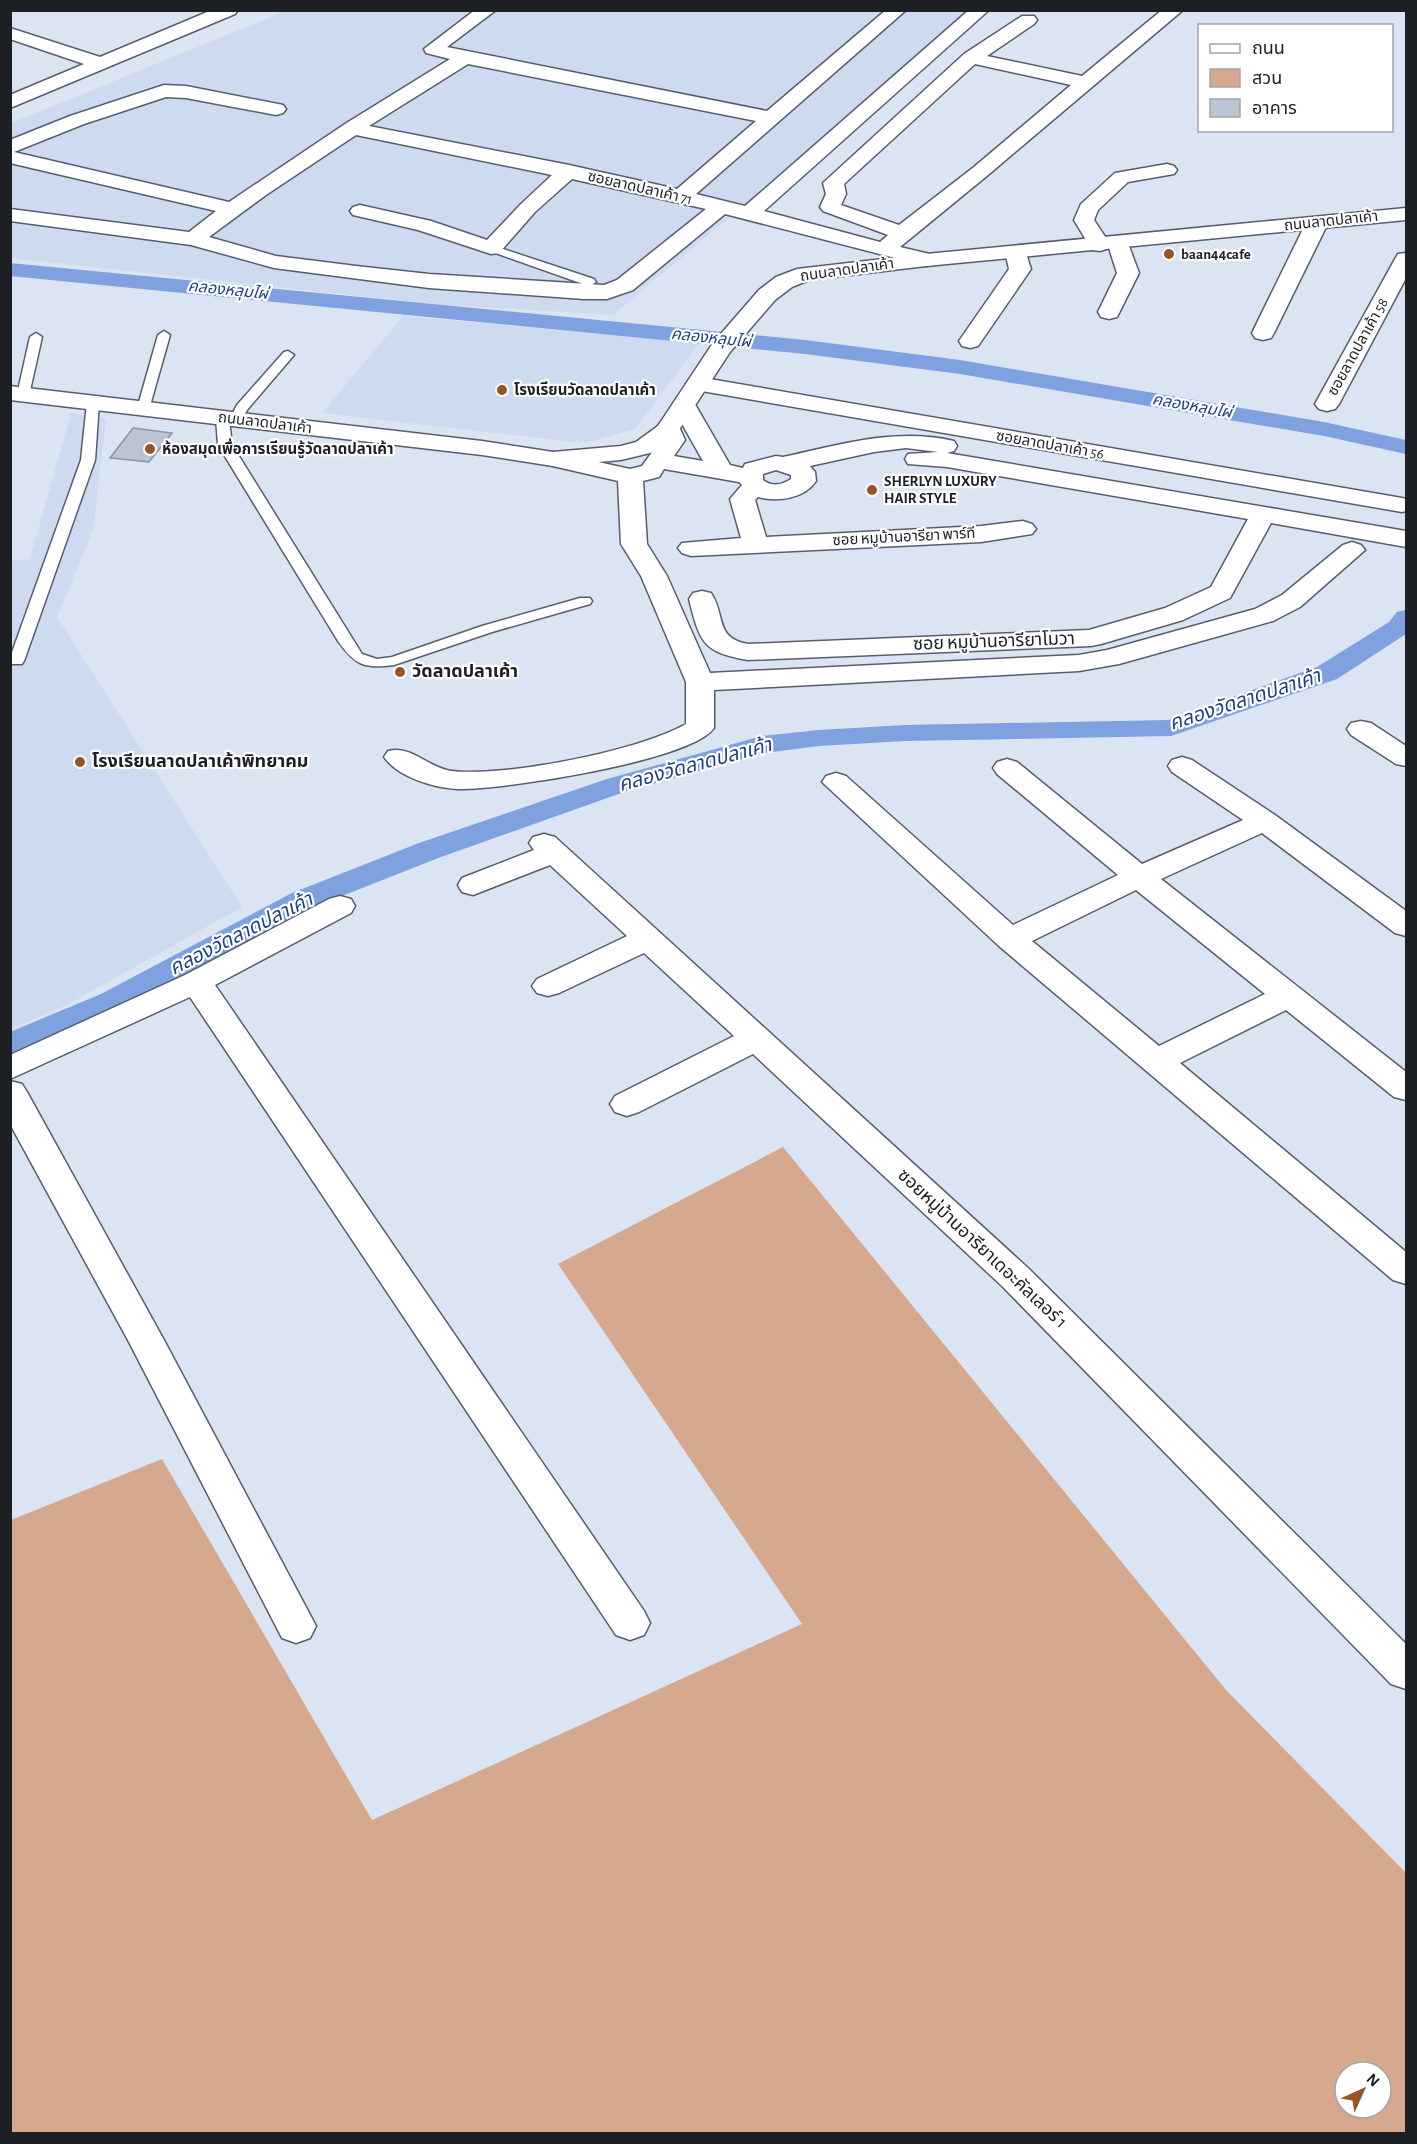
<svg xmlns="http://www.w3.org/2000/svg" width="1417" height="2144" viewBox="0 0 1417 2144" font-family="'Alegreya Sans','Noto Sans Thai',sans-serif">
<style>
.built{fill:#cedaf0}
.green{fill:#d6a88d;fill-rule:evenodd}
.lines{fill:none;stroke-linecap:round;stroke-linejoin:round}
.canal{fill:#7fa1df;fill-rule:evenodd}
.building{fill:#bbc4d2;stroke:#8b93a1;stroke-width:1.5}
.lane-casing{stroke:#575e6b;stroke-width:3}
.street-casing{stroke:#575e6b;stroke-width:3}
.secondary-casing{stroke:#575e6b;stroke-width:3}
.lane{fill:#fff;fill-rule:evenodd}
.street{fill:#fff;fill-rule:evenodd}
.secondary{fill:#fff;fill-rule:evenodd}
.poi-dot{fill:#985326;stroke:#fff;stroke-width:2}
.labels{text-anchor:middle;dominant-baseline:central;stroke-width:4.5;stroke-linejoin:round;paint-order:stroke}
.far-street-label{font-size:15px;fill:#1c1f24;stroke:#fff}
.far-poi-label{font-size:15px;font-weight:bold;fill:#1c1f24;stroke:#fff;text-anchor:start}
.far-water-label{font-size:16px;font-style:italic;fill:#1b4089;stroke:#fff}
.street-label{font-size:18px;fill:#1c1f24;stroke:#fff}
.poi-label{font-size:18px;font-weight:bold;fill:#1c1f24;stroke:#fff;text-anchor:start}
.water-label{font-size:20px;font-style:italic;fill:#1b4089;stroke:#fff}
</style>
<rect width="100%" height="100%" fill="#dbe4f3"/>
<!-- built -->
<g class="built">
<polygon points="286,11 990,11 761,199 727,219 613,315 434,304 11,258 11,123"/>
<polygon points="403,316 681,341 700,343 635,429 589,442 573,442 322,413"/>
<polygon points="71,413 106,419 93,530 57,617 242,907 67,1005 11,1029 11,561 30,559"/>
</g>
<!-- green -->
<path class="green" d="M 783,1147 L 1226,1690 L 1406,1873 L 1406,2133 L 11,2133 L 11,1520 L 162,1459 L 372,1820 L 802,1624 L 558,1264 ZM 1345,2072 L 1381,2072 L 1381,2108 L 1345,2108 Z"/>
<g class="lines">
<!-- canal -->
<g class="canal">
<polygon points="10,263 805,340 960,360 1324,422 1406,440 1406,454 1324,436 960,374 805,354 10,276"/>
<polygon points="1406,610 1406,634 1337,679 1171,736 905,741 819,746 764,753 627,791 441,857 314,907 123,1008 10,1056 10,1032 101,994 292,893 419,843 607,779 762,736 819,730 905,725 1168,720 1317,667 1389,622 1397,612"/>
</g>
</g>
<!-- building -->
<polygon class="building" points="133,428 172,433 149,462 110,458"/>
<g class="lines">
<defs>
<g id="lane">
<polygon points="491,245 594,279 596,282 590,286 586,285 487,250 485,248"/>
<polygon points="164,331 170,335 149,409 143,413 138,412 137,409 158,335"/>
<polygon points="36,333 42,337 29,395 23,399 17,395 30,337"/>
<path d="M 288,351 L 294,355 L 247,410 L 240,423 L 235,424 L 229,420 L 232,445 L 362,654 L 377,659 L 392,657 L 482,626 L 580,598 L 590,598 L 592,601 L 590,604 L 492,632 L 394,665 C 364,669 355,665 338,641 L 218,445 L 216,418 L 217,415 L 227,415 L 229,420 L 237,405 L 284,352 Z"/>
<polygon points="93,399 99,403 95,460 24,661 22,664 12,664 10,658 81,460 87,403"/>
</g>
<g id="street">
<polygon points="212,10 238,10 235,14 10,108 10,95 84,64 10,39 10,28 100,57"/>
<path d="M 475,10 L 496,10 L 447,47 L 767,111 L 886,10 L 906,10 L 696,194 L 745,206 L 969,10 L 989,10 L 764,211 L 880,242 L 888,235 L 823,211 L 820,207 L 826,194 L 823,183 L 964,54 L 1022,16 L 1034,16 L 1037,20 L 1034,24 L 987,56 L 1082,76 L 1162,10 L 1183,10 L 988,175 L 900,247 L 934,255 L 937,260 L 934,265 L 926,266 L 725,214 L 633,290 L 607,299 L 584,299 L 429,288 L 274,268 L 191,245 L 10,221 L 10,209 L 189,232 L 216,211 L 10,163 L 10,140 L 70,116 L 164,85 L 186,86 L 283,105 L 286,109 L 283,113 L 276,115 L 186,98 L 166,97 L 84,124 L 14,152 L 229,202 L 345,124 L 450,59 L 426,53 L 424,49 ZM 468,64 L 756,121 L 677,189 L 569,165 L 369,126 ZM 975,64 L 1071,85 L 974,167 L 899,225 L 841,205 L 846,194 L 844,184 ZM 356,135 L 552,175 L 521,204 L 487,240 L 431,221 L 360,205 L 353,207 L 350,211 L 353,215 L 418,230 L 491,254 L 499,253 L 535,212 L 572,179 L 706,209 L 617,280 L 604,285 L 429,274 L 356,266 L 276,256 L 209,237 L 266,195 Z"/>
<polygon points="1167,164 1174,166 1177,170 1174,174 1128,182 1098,210 1094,220 1108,241 1118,237 1126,238 1139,273 1117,317 1109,319 1101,317 1098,312 1117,273 1109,248 1100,251 1092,250 1074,220 1081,204 1115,173"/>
<polygon points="1317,217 1324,219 1328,223 1274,333 1271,338 1263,340 1255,338 1252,333 1306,223 1310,219"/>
<polygon points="1016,246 1024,247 1031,269 978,346 970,348 962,346 959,341 1009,269 1005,252 1008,247"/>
<polygon points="1406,253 1406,278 1339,404 1335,409 1327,411 1319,409 1315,404 1395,259 1398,254"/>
<polygon points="698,377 1402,498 1406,499 1406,511 1402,512 690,389 686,384 690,379"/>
<path d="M 684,399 L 692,401 L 696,406 L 730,465 L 743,468 L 745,464 L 776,456 L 783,457 C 839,445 896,427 954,441 L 957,446 L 954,451 L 947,453 L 1406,531 L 1406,547 L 1271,523 L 1230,598 L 1183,620 L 1101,644 L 1091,646 L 748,660 C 702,652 700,642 689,599 L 693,593 L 702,591 L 711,593 C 726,615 714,638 748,644 L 1089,630 L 1165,608 L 1211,587 L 1248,519 L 947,467 L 908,464 L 905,459 L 908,454 L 938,452 L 906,448 L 874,452 L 810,466 L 815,472 L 816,481 C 804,499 778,502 758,497 L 755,500 L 766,537 L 981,526 L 1023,521 L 1032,524 L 1036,529 L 1032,534 L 981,542 L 691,556 L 682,553 L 678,548 L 682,543 L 741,538 L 730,499 L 742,485 L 739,482 L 664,469 L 659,477 L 643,481 L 647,544 L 667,576 L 710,673 L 1079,655 L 1107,650 L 1255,609 L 1282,595 L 1343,545 L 1352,542 L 1361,545 L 1365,550 L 1300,607 L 1273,621 L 1119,664 L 1079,671 L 714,690 L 714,728 C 691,761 502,790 458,789 C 434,788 398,777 384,757 L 388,751 C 412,745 428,768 452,771 C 506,777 639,751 686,724 L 686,682 L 641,576 L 621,544 L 618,481 L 544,464 L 541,459 L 544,454 L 553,452 L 630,469 L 642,466 L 661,440 L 657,427 L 661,422 L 669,420 L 677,422 L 685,440 L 674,456 L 703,461 L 672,406 L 676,401 ZM 776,470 L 791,475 L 791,479 C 782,485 772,487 763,480 L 763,474 Z"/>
<polygon points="1361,721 1371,723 1406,746 1406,766 1396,764 1351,735 1347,729 1351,723"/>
<path d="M 1182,757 L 1192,760 L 1275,815 L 1406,911 L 1406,936 L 1395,933 L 1262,833 L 1161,879 L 1406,1072 L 1406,1100 L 1394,1097 L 1286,1010 L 1180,1063 L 1406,1252 L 1406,1284 L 1393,1280 L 999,946 L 822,782 L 826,776 L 836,773 L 846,776 L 1013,925 L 1118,875 L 997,774 L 993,768 L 997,762 L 1007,759 L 1017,762 L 1142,864 L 1243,820 L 1172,772 L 1168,766 L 1172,760 ZM 1136,890 L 1265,994 L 1159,1046 L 1032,941 Z"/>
<polygon points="544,834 555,837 1028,1268 1406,1644 1406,1689 1391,1684 1002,1286 753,1054 639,1112 627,1116 615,1112 610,1104 615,1096 734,1036 644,953 559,993 548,996 537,993 532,986 537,979 627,936 550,865 473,895 462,892 458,885 462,878 534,850 529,843 533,837"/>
<polygon points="340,896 351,899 355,906 351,913 215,985 644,1611 650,1623 644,1635 630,1640 616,1635 190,997 10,1079 10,1055 185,975 329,899"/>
<polygon points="10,1081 22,1084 27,1092 165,1342 316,1626 310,1638 296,1643 282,1638 129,1342 10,1124"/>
</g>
<polygon id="secondary" points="1406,208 1406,220 926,266 809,280 792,287 775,300 730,352 675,436 654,452 621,460 553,466 482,455 10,400 10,386 482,441 553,452 621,446 636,442 658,426 713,343 759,290 776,277 797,269 926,254"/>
</defs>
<!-- lane casing -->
<use href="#lane" class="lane-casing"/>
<!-- street casing -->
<use href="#street" class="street-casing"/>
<!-- secondary casing -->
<use href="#secondary" class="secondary-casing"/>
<!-- lane -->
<use href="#lane" class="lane"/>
<!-- street -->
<use href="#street" class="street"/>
<!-- secondary -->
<use href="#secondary" class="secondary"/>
</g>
<!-- markers -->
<g class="poi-dot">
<circle cx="1169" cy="254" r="6"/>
<circle cx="502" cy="390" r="6"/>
<circle cx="150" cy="449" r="6"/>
<circle cx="872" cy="490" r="6"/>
<circle cx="400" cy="672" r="6"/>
<circle cx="80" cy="762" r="6"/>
</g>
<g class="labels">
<!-- far-street labels -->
<g class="far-street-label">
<text transform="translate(640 188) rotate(13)">ซอยลาดปลาเค้า 71</text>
<text transform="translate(1331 221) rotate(-6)">ถนนลาดปลาเค้า</text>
<text transform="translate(847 270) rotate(-8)">ถนนลาดปลาเค้า</text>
<text transform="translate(1358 347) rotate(-61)">ซอยลาดปลาเค้า 58</text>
<text transform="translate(265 423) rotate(7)">ถนนลาดปลาเค้า</text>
<text transform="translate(1050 445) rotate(10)">ซอยลาดปลาเค้า 56</text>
<text transform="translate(904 537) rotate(-3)">ซอย หมูบ้านอารียา พาร์ที</text>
</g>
<!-- far-poi labels -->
<g class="far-poi-label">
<text x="1181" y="254">baan44cafe</text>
<text x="514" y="390">โรงเรียนวัดลาดปลาเค้า</text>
<text x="162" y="449">ห้องสมุดเพื่อการเรียนรู้วัดลาดปลาเค้า</text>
<text x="884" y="481">SHERLYN LUXURY<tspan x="884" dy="17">HAIR STYLE</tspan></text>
</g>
<!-- far-water labels -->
<g class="far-water-label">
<text transform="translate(228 290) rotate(6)">คลองหลุมไผ่</text>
<text transform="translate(711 338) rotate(6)">คลองหลุมไผ่</text>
<text transform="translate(1192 406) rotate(10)">คลองหลุมไผ่</text>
</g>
<!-- street labels -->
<g class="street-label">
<text transform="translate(994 642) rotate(-2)">ซอย หมูบ้านอารียาโมวา</text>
<text transform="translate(982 1249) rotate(43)">ซอยหมู่บ้านอารียาเดอะคัลเลอร์ 1</text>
</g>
<!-- poi labels -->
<g class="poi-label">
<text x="412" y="672">วัดลาดปลาเค้า</text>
<text x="92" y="762">โรงเรียนลาดปลาเค้าพิทยาคม</text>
</g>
<!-- water labels -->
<g class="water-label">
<text transform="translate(1245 700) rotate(-18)">คลองวัดลาดปลาเค้า</text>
<text transform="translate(695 765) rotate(-15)">คลองวัดลาดปลาเค้า</text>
<text transform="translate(241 934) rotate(-27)">คลองวัดลาดปลาเค้า</text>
</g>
</g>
<!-- border -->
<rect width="1417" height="2144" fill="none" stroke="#1c1f24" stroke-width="24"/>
<!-- legend -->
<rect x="1198" y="24" width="195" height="108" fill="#ffffff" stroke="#a4a5a7" stroke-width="1.5"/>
<rect x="1210" y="44" width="30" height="9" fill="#ffffff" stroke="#a4a5a7" stroke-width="1.5"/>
<text x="1252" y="54" font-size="18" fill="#1c1f24">ถนน</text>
<rect x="1210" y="69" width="30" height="18" fill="#d6a88d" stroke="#a4a5a7" stroke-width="1.5"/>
<text x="1252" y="84" font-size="18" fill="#1c1f24">สวน</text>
<rect x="1210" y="99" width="30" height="18" fill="#bbc4d2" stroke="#a4a5a7" stroke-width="1.5"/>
<text x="1252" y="114" font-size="18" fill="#1c1f24">อาคาร</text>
<!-- north arrow -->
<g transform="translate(1363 2090) rotate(45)"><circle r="28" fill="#ffffff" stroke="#a4a5a7" stroke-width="1.5"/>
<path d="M0-4.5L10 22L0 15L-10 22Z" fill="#985326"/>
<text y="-9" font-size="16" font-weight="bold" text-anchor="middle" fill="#1c1f24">N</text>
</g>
</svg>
